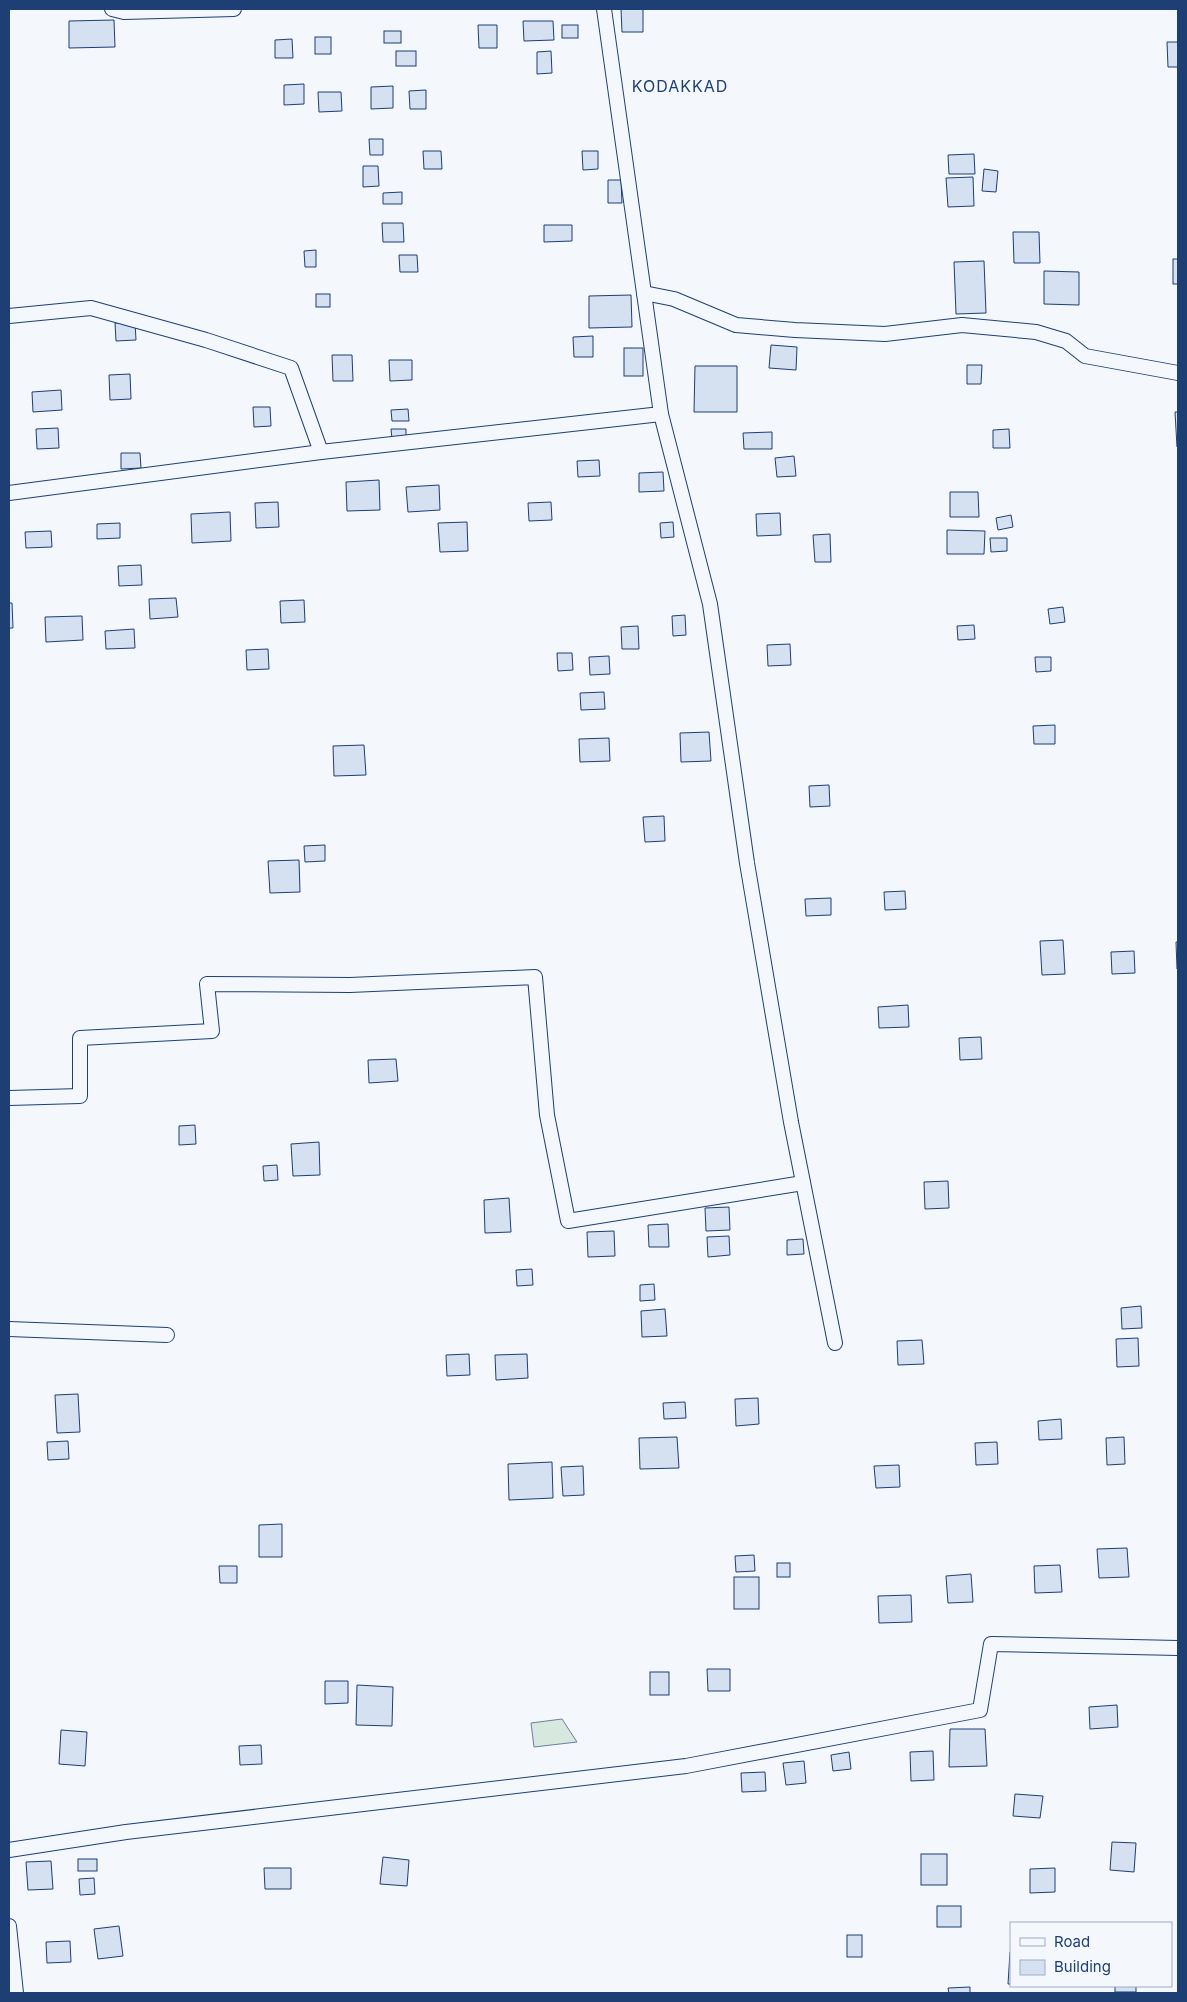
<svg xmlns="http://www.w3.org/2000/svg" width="1187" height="2002" viewBox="0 0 1187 2002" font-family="Inter,sans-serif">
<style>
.green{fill:#d7e8df;stroke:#687fa3}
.building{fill:#d5e0f0;stroke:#1d3f73}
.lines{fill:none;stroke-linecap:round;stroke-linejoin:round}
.street-casing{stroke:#1d3f73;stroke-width:16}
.street{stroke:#f4f7fb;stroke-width:14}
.labels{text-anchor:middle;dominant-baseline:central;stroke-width:4;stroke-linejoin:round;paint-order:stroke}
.quarter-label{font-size:16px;letter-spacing:1px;fill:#1d3f73;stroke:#f4f7fb}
</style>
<rect width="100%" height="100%" fill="#f4f7fb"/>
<!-- green -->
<polygon class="green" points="562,1719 577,1742 534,1747 531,1723"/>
<!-- building -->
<g class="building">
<polygon points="621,9 643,9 643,32 622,32"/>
<polygon points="114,20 115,47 69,48 69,21"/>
<polygon points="523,21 553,21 554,40 524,41"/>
<polygon points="478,25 497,25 497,48 479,48"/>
<rect x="562" y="25" width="16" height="13"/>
<rect x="384" y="31" width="17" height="12"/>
<rect x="315" y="37" width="16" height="17"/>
<polygon points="292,39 293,58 275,58 275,40"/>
<polygon points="1167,42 1178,42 1178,67 1168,67"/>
<rect x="396" y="51" width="20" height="15"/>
<polygon points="551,51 552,73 537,74 537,52"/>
<polygon points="304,84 304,104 284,105 284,85"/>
<polygon points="393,86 393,108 371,109 371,87"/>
<polygon points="426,90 426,109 410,109 409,91"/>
<polygon points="318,92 341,92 342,111 319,112"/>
<polygon points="369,139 383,139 383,155 370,155"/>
<polygon points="423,151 441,151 442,169 424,169"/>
<polygon points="582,151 598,151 598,169 583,170"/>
<polygon points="974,154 975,174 949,174 948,155"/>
<polygon points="363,166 378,166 379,186 363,187"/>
<polygon points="984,169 998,171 996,192 982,191"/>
<polygon points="973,177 974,206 948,207 946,178"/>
<polygon points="608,180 621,180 622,203 608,203"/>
<polygon points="402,192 402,204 383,204 383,193"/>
<polygon points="382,223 403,223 404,242 383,242"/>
<polygon points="544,225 572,225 572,241 544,242"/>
<polygon points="1013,232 1039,232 1040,263 1014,263"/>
<polygon points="316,250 316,267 305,267 304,251"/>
<polygon points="399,255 417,255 418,272 400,272"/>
<rect x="1173" y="259" width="5" height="25"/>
<polygon points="984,261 986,313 956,314 954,262"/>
<polygon points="1044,271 1079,272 1079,305 1044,304"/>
<rect x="316" y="294" width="14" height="13"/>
<polygon points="631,295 632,327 589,328 589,296"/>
<polygon points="135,322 136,340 116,341 115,323"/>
<polygon points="593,336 593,357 574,357 573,337"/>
<polygon points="771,345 797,347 796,370 769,368"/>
<rect x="624" y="348" width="19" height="28"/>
<polygon points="332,355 352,355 353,381 333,381"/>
<polygon points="389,360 412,360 412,380 390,381"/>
<polygon points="967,365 982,365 981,384 967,384"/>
<polygon points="695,366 737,366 737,412 694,412"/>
<polygon points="130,374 131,399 110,400 109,375"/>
<polygon points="61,390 62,410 33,412 32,392"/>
<polygon points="253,407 270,407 271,426 254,427"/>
<polygon points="408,409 409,421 392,421 391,410"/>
<polygon points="1175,412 1178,412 1178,447 1177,447"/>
<polygon points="58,428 59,448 37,449 36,429"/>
<polygon points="391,429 406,429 406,439 392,439"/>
<polygon points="1009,429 1010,448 993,448 993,430"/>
<polygon points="772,432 772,449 744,449 743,433"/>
<polygon points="121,453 140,453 141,468 121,469"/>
<polygon points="794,456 796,476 777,477 775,458"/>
<polygon points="599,460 600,476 578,477 577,461"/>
<polygon points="663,472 664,491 639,492 639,473"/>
<polygon points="379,480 380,510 347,511 346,482"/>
<polygon points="439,485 440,510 408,512 406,487"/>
<polygon points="950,492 978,492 979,517 950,517"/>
<polygon points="278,502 279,527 256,528 255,503"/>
<polygon points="551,502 552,520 529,521 528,503"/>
<polygon points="230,512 231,541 192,543 191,514"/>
<polygon points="780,513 781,535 757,536 756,514"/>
<polygon points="1011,515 1013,527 998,530 996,518"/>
<polygon points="467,522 468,551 440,552 438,523"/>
<polygon points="673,522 674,537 661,538 660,523"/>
<polygon points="120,523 120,538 97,539 97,524"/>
<polygon points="947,530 985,531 984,554 947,554"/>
<polygon points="51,531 52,547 26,548 25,532"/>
<polygon points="830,534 831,562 815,562 813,535"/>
<polygon points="990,538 1007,538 1007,551 991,552"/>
<polygon points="141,565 142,585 119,586 118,566"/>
<polygon points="176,598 178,617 150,619 149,599"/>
<polygon points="304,600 305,622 281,623 280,601"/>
<polygon points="9,603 12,603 13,628 9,628"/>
<polygon points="1063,607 1065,622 1050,624 1048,609"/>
<polygon points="685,615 686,635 673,636 672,616"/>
<polygon points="82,616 83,640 46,642 45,617"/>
<polygon points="974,625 975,639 958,640 957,626"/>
<polygon points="638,626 639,649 622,649 621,627"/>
<polygon points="134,629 135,648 106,649 105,631"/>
<polygon points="790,644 791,665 768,666 767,645"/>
<polygon points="268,649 269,669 247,670 246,650"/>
<polygon points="557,653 572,653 573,670 558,671"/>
<polygon points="609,656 610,674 590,675 589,657"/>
<polygon points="1035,657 1051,657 1051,671 1036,672"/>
<polygon points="604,692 605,709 581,710 580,693"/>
<polygon points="1055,725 1055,744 1034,744 1033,726"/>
<polygon points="709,732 711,761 681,762 680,733"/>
<polygon points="609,738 610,761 580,762 579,739"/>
<polygon points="364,745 366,775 334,776 333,746"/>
<polygon points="829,785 830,806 810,807 809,786"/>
<polygon points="664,816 665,841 645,842 643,817"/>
<polygon points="325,845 325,861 305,862 304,846"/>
<polygon points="299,860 300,892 270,893 268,861"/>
<polygon points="905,891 906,909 885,910 884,892"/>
<polygon points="831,898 831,915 806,916 805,899"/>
<polygon points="1063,940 1065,974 1042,975 1040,941"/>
<polygon points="1176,942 1178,942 1178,969 1177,969"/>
<polygon points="1134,951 1135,973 1112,974 1111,952"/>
<polygon points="908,1005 909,1027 879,1028 878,1007"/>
<polygon points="981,1037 982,1059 960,1060 959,1038"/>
<polygon points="396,1059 398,1081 369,1083 368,1060"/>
<polygon points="195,1125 196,1144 179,1145 179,1126"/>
<polygon points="319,1142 320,1175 293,1176 291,1144"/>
<polygon points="277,1165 278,1180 264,1181 263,1166"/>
<polygon points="948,1181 949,1208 925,1209 924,1182"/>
<polygon points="509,1198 511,1232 485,1233 484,1200"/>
<polygon points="729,1207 730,1230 706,1231 705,1208"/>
<polygon points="668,1224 669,1247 649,1247 648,1225"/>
<polygon points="614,1231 615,1256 588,1257 587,1232"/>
<polygon points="729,1236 730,1255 708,1257 707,1237"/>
<polygon points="803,1239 804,1254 787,1255 787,1240"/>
<polygon points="532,1269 533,1285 517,1286 516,1270"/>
<polygon points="654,1284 655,1300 640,1301 640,1285"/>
<polygon points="1141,1306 1142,1328 1122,1329 1121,1308"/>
<polygon points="665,1309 667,1336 642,1337 641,1311"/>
<polygon points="1138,1338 1139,1366 1117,1367 1116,1339"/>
<polygon points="922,1340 924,1364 898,1365 897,1341"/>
<polygon points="469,1354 470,1375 447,1376 446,1355"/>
<polygon points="527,1354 528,1378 496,1380 495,1355"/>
<polygon points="78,1394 80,1432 57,1433 55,1395"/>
<polygon points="758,1398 759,1424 736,1426 735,1399"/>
<polygon points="685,1402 686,1418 664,1419 663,1403"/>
<polygon points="1061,1419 1062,1439 1039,1440 1038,1421"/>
<polygon points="677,1437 679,1468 640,1469 639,1438"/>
<polygon points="1124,1437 1125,1464 1107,1465 1106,1438"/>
<polygon points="68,1441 69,1459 48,1460 47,1442"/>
<polygon points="997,1442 998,1464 976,1465 975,1443"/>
<polygon points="552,1462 553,1498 509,1500 508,1464"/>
<polygon points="899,1465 900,1487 876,1488 874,1466"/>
<polygon points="583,1466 584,1495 563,1496 561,1467"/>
<polygon points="282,1524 282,1557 259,1557 259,1525"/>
<polygon points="1127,1548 1129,1577 1099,1578 1097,1549"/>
<polygon points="754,1555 755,1571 736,1572 735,1556"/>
<rect x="777" y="1563" width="13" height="14"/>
<polygon points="1060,1565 1062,1592 1035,1593 1034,1566"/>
<polygon points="219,1566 237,1566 237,1583 220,1583"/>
<polygon points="971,1574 973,1602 948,1603 946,1576"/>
<rect x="734" y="1577" width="25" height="32"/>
<polygon points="911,1595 912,1622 879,1623 878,1596"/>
<polygon points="707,1669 730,1669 730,1691 708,1691"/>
<rect x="650" y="1672" width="19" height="23"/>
<polygon points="325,1681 348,1681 348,1703 325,1704"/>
<polygon points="357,1685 393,1687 392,1726 356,1725"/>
<polygon points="1117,1705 1118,1727 1090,1729 1089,1707"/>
<polygon points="950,1729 985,1729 987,1766 949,1767"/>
<polygon points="61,1730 87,1732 85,1766 59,1764"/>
<polygon points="261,1745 262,1764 240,1765 239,1746"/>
<polygon points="933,1751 934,1780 911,1781 910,1752"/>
<polygon points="849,1752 851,1769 833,1771 831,1755"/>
<polygon points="804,1761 806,1783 786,1785 783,1763"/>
<polygon points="765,1772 766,1791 742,1792 741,1773"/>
<polygon points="1015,1794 1043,1796 1040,1818 1013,1816"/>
<polygon points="1112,1842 1136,1843 1134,1872 1110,1870"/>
<rect x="921" y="1854" width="26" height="31"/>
<polygon points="383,1857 409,1860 407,1886 380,1884"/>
<rect x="78" y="1859" width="19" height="12"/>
<polygon points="51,1861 53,1889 28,1890 26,1862"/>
<polygon points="264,1868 291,1868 291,1889 265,1889"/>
<polygon points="1055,1868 1055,1892 1030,1893 1030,1869"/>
<polygon points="94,1878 95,1894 80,1895 79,1879"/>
<rect x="937" y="1906" width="24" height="21"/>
<polygon points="119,1926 123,1956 98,1959 94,1929"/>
<rect x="847" y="1935" width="15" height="22"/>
<polygon points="70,1941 71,1962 47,1963 46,1942"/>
<polygon points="1010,1952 1011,1952 1011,1984 1008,1984"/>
<rect x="1115" y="1986" width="21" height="6"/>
<polygon points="970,1987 970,1993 949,1993 948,1988"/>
</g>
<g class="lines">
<defs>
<g id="street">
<polyline points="112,9 124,12 234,9"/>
<polyline points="644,293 674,299 736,325 795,330 885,334 962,325 1036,332 1066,341 1085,356 1178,373"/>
<polyline points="9,316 91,308 206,340 291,368 321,452"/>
<polyline points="661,414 710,604 747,863 791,1122 835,1343"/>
<polyline points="9,493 321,452 661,414 604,9"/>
<polyline points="9,1098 80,1096 80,1038 212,1031 207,984 350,985 535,977 547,1115 568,1221 803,1183"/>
<polyline points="9,1329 167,1335"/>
<polyline points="9,1850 126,1832 686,1766 980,1710 991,1644 1178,1648"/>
<polyline points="9,1926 16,1993"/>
</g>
</defs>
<!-- street casing -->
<use href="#street" class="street-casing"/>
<!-- street -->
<use href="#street" class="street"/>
</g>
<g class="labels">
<!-- quarter labels -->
<g class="quarter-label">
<text x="680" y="86">KODAKKAD</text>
</g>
</g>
<!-- border -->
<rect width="1187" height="2002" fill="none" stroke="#1d3f73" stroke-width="20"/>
<!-- legend -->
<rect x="1010" y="1922" width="162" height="65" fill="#f4f7fb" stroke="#9eadc5"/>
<rect x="1020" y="1938" width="25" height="8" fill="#f4f7fb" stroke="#9eadc5"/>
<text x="1054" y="1947" font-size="15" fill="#1d3f73">Road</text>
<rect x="1020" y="1960" width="25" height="15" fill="#d5e0f0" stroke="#9eadc5"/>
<text x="1054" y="1972" font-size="15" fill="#1d3f73">Building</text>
</svg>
